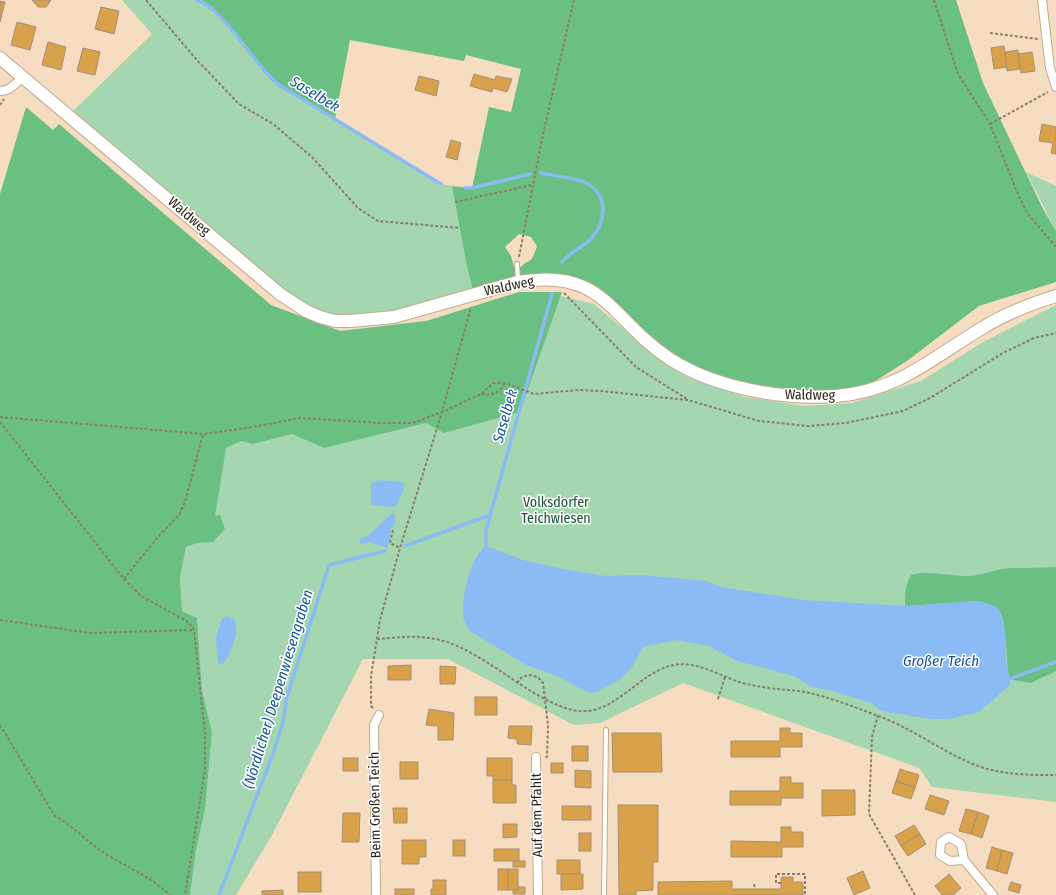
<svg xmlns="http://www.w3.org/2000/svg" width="1056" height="895" viewBox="0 0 1056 895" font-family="'Fira Sans Condensed',sans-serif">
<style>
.green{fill:#a4d6b0}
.forest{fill:#69c082}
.water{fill:#8abbf5}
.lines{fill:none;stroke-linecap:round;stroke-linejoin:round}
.stream{stroke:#8abbf5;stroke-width:3.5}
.building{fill:#d9a149;stroke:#a39074}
.lane-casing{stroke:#c1a98f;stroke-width:6}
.street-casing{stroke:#c1a98f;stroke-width:10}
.secondary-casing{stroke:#c1a98f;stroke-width:14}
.path{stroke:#8c7c69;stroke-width:2;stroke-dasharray:3 2;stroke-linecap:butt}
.lane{stroke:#fff;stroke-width:4}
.street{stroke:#fff;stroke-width:8}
.secondary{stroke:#fff;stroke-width:12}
.labels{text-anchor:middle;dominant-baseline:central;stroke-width:3;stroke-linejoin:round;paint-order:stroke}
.street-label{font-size:14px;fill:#281f15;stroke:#fff}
.park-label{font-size:14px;fill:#13532b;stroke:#fff}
.water-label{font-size:15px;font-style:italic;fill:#125394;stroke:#fff}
</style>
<rect width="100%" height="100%" fill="#f6ddc2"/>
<!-- green -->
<g class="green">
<polygon points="122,0 197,0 208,4 272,80 441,184 452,186 467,267 474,294 365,320 306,311 69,115 152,34"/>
<polygon points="1026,172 1056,186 1056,231"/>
<polygon points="561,296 594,304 654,355 687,377 745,397 804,406 852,403 921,381 983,342 1056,305 1056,802 932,787 919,768 683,683 600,723 574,725 448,659 363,659 272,835 236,895 190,895 196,850 205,809 212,733 202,690 197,618 182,611 180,578 186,547 226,448 241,441 253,444 292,434 324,448 509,302"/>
</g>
<!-- forest -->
<g class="forest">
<path d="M 197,0 L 956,0 L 983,83 L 1043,209 L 1056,231 L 1056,282 L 979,306 L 907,361 L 856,393 L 793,396 L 695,373 L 590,290 L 519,282 L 518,267 L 521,267 C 524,263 526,263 529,261 C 534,258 535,251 537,246 L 531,237 L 519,234 L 505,247 L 511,256 L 514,267 L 517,267 L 518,282 L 474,294 L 467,267 L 452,186 L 472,188 L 489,107 L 511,112 L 521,69 L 466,55 L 464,61 L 350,40 L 335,119 L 272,80 L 211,6 Z"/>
<polygon points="26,107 53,130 59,124 271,305 340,331 426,321 519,292 562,292 520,412 444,433 426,423 324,448 292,434 253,444 241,441 226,448 215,516 220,515 225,529 213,542 197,543 186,547 180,578 182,611 197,618 202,690 212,733 205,809 196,850 190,895 0,895 0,194"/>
<path d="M 1056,567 L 1056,671 L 1031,683 L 1009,679 C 1007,665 1006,620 1000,612 C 995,605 986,603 978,601 L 905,606 C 905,594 905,586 911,575 C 930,570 947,576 966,576 C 983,576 998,568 1012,568 C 1027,568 1041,568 1056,567 Z"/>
</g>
<!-- water -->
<g class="water">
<path d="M 379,480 L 402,482 L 405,485 L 396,507 C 390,507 375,506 371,504 L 371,484 Z"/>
<path d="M 392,513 L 395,515 C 397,520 395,526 390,529 L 391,536 L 387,548 L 370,542 L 360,544 L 360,539 L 368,536 Z"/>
<path d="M 486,546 L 523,560 L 563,569 L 605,576 L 641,575 L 706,581 L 721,587 L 803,600 L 905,606 L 978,601 L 997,607 L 1000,612 L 1005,630 L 1006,659 L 1010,685 L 979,712 L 949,719 L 930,719 L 881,711 L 871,703 L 833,691 L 812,687 L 794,676 L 737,661 L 709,646 L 676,640 L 643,647 L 632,667 L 619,680 L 594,693 L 585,691 L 557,676 L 526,665 L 470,631 C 467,626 463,621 463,614 C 462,596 471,556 486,546 Z"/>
<path d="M 226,616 L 235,620 C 240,630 230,658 222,664 L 218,664 L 218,661 L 216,639 L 221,620 Z"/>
</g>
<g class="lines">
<!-- stream -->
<g class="stream">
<path d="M 197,0 C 224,8 254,66 279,85 L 441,184"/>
<path d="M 541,173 C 555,176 571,177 584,182 C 609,193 607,221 591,239 C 582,248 570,252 562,262"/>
<polyline points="465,188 472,188 530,174"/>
<polyline points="405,546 490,515"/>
<polyline points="486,546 486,530 552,294"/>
<polyline points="1009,679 1056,662"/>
<polyline points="219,895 274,751 284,718 286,700 329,565 385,551"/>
</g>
</g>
<!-- building -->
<g class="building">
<polygon points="32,0 51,0 46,7 38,7"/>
<polygon points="0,1 5,2 0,22"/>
<polygon points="101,7 119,11 114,34 95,29"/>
<polygon points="17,22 36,27 30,50 11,45"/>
<polygon points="48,42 66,47 61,70 42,65"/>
<polygon points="1004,46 1007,67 994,69 991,48"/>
<polygon points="83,48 100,52 95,75 77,71"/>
<polygon points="1018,50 1020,69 1007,71 1005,52"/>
<polygon points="1032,52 1035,71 1021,73 1018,54"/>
<polygon points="474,74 495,80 496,76 512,79 507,92 493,88 492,92 470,86"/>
<polygon points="419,76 439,81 436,96 415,90"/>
<polygon points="1042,124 1056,127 1056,154 1051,153 1053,143 1039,141"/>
<polygon points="451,140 461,143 457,160 446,157"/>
<polygon points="411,665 411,680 388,680 388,666"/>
<polygon points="440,666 456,667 455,684 440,684"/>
<rect x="475" y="697" width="22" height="18"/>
<polygon points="429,709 454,713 453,740 438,740 438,726 426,725"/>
<polygon points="509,726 532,726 531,745 517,744 517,739 508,738"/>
<polygon points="780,728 790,728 790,733 802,733 802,747 780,747 780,757 731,757 731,741 780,741"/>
<polygon points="612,733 661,733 662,772 613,772"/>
<rect x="572" y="746" width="16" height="15"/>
<rect x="343" y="758" width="15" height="13"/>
<polygon points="487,758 512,758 512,780 493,780 493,776 487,776"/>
<rect x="400" y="762" width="18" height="17"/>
<rect x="551" y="763" width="12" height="10"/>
<polygon points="900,769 919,775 915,788 896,781"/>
<polygon points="575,770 591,771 591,788 575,787"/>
<polygon points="780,777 791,777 791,783 803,783 803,798 781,798 781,805 730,805 730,791 780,791"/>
<polygon points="493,780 512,780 512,785 516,785 516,803 493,803"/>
<polygon points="896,781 915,788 911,799 892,793"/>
<polygon points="822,790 855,790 855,815 822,816"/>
<polygon points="930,795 949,801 944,815 925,809"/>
<polygon points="618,805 658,805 658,862 653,862 653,890 636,891 636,895 619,895"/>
<rect x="562" y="806" width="29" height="14"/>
<polygon points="393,808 407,808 407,823 394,823"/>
<polygon points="966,809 978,812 971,834 959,831"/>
<polygon points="978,812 989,816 982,838 971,834"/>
<polygon points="343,813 360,813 359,842 342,842"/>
<polygon points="503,824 517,824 517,837 503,838"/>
<polygon points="914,825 920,834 901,846 895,836"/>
<polygon points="781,827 791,827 791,832 803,832 803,847 782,847 782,857 731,857 731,841 781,842"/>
<rect x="579" y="833" width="12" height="18"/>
<polygon points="920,834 926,844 908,856 901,846"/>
<polygon points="402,840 426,840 426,857 419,857 419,864 402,864"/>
<rect x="453" y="840" width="12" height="16"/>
<polygon points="992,847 1002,850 997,871 986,868"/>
<rect x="494" y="849" width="25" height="12"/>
<polygon points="1002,850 1013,853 1007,874 997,871"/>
<rect x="557" y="860" width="23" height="14"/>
<rect x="513" y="861" width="12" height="6"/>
<rect x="498" y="869" width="10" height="21"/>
<rect x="508" y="869" width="10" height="21"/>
<polygon points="863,871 870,888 854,895 847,878"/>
<rect x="298" y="872" width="23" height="20"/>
<polygon points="561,874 583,874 583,889 561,890"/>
<polygon points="949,874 961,888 953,895 942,895 935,886"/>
<polygon points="781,877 793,877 793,882 803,882 803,895 658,895 658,882 732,881 732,889 781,889"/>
<polygon points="433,880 446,880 446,895 431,895 431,889 433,889"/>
<polygon points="1011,882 1021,885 1019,893 1008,890"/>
<polygon points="518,887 525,887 525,894 513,894 513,890 518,890"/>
<rect x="395" y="889" width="19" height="6"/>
<polygon points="283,890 283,895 262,895 262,891"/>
</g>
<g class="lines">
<defs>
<g id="lane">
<polyline points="517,264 518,280"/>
<polyline points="604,895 606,730"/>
</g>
<g id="street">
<polyline points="1042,0 1050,68 1056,87"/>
<path d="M 0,91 C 10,91 16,83 23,77"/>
<polyline points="536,757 538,895"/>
<polyline points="964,860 950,861 940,855 941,842 949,837 961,844 964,860 993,895"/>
<polyline points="376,895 374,725 379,715"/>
</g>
<path id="secondary" d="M 0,58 L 280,294 L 306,311 L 320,317 L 335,321 L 350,321 L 394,317 L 518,282 C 605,267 610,320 670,359 C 715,388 783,400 836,396 C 899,391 933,357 984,327 C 1006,313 1031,304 1056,296"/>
</defs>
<!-- lane casing -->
<use href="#lane" class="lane-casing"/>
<!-- street casing -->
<use href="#street" class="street-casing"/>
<!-- secondary casing -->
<use href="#secondary" class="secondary-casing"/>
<!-- path -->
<g class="path">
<polyline points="146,0 196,59 239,104 273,124 312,157 358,208 378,221 460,228"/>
<polyline points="934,0 958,74 990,124 1019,197 1028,214 1056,247"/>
<polyline points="990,33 1038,39"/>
<polyline points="0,105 4,99"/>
<polyline points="990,124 1048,92"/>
<polyline points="455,202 532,185"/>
<polyline points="519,257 543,134 574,0"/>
<polyline points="564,293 636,367 687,399"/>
<path d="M 481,394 C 494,395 498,394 505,383"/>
<polyline points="0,417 203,434 253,427 300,418 383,423 413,423 442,412 481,394 493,383 506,383 534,394 578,390 600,391 688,400 759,421 808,426 846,423 903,411 930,398 1003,353 1034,338 1056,333"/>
<polyline points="0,422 124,579 141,596 183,619 189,623 194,630 205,734 205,770 185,895"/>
<polyline points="393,530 390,543 400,548"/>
<polyline points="124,579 157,538 179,515 185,502 203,434"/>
<polyline points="0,620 90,633 194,630"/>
<path d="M 377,639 C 394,638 412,635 429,638 C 479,644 523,697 572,710 C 619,721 645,656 691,665 C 711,668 728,680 747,684 C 766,689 785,689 805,692 C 829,697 855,707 878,716 C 912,728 941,751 973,764 C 999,775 1028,775 1056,775"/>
<polyline points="517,683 522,677 529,675 538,677 543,683 548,725 547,757 545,757"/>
<polyline points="718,699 725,677"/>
<polyline points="373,708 371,706 371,676 380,620 400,548 442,412 471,307"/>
<polyline points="878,715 872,737 869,814 915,895"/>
<path d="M 0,725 L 54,815 C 72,825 86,841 103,852 C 126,867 150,876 170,895"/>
<polyline points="781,883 776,883 776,874 805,874 805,895"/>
<polyline points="754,884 755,889"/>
</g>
<!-- lane -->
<use href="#lane" class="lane"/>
<!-- street -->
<use href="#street" class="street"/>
<!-- secondary -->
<use href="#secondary" class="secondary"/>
</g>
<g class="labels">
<!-- street labels -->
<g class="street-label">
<text transform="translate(189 216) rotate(41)">Waldweg</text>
<text transform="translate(509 286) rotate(-12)">Waldweg</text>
<text transform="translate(810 395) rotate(1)">Waldweg</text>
<text transform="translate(375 805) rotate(-91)">Beim Großen Teich</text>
<text transform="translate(537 815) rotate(-91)">Auf dem Pfahlt</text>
</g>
<!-- park labels -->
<g class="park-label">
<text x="556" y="502">Volksdorfer<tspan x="556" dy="16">Teichwiesen</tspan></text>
</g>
<!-- water labels -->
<g class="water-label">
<text transform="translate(315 94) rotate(31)">Saselbek</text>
<text transform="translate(505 416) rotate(-74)">Saselbek</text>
<text x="941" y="661">Großer Teich</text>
<text transform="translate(278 689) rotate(-73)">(Nördlicher) Deepenwiesengraben</text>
</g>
</g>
</svg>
